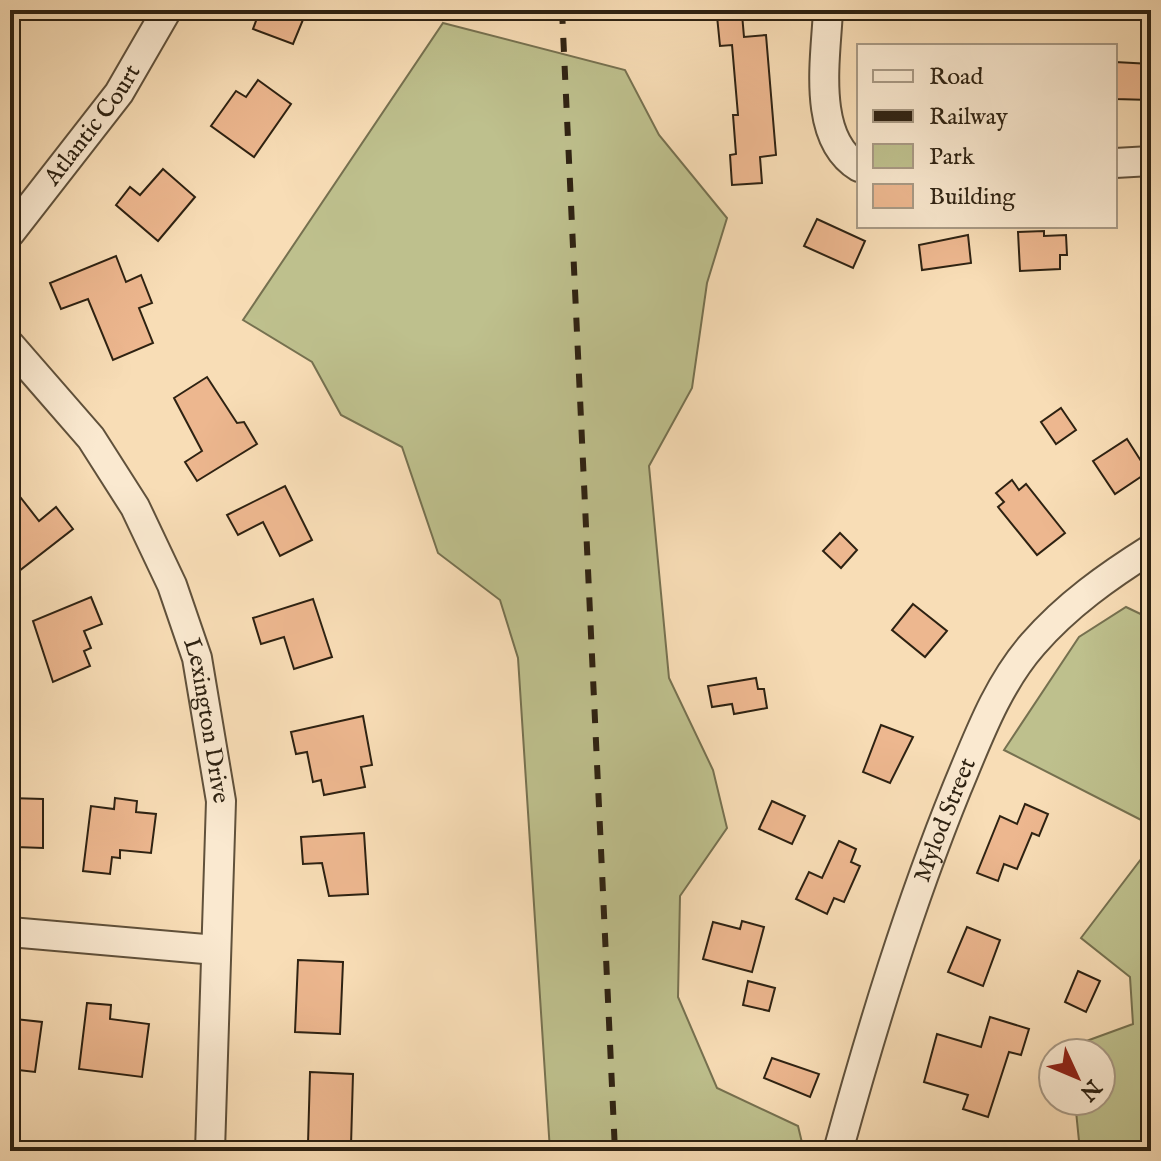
<svg xmlns="http://www.w3.org/2000/svg" width="1161" height="1161" viewBox="0 0 1161 1161" font-family="'IM FELL English',serif">
<style>
.green{fill:#bec08d;stroke:#767150;stroke-width:2}
.building{fill:#edb78f;stroke:#2e2212;stroke-width:2}
.lines{fill:none;stroke-linecap:round;stroke-linejoin:round}
.street-casing{stroke:#60513b;stroke-width:32}
.street{stroke:#fae9d0;stroke-width:28}
.rail{stroke:#2e2212;stroke-width:6;stroke-dasharray:14 14;stroke-linecap:butt}
.labels{text-anchor:middle;dominant-baseline:central;stroke-width:6;stroke-linejoin:round;paint-order:stroke}
.street-label{font-size:24px;fill:#2e2212;stroke:#fae9d0}
</style>
<rect width="100%" height="100%" fill="#f8ddb6"/>
<filter id="stains"><feTurbulence type="fractalNoise" baseFrequency=".0025" numOctaves="4"/><feColorMatrix values="0 0 0 0 .2 0 0 0 0 .09 0 0 0 0 .02 0 0 0 .5 -.17"/></filter>
<radialGradient id="worn" r=".72"><stop offset=".6" stop-color="#630" stop-opacity="0"/><stop offset="1" stop-color="#630" stop-opacity=".3"/></radialGradient>
<!-- green -->
<g class="green">
<polygon points="443,23 625,70 659,135 727,218 707,283 692,388 649,466 669,678 713,770 727,828 680,896 678,997 717,1088 798,1126 804,1151 550,1151 518,658 500,600 438,553 402,447 341,415 312,362 243,320"/>
<polygon points="1126,607 1151,619 1151,825 1004,750 1079,637"/>
<polygon points="1151,846 1151,1151 1080,1151 1075,1101 1101,1101 1101,1053 1071,1053 1070,1047 1133,1024 1130,977 1081,938"/>
</g>
<!-- building -->
<g class="building">
<polygon points="260,10 307,10 293,44 253,29"/>
<polygon points="742,14 744,37 766,35 776,155 760,157 762,183 732,185 730,155 736,154 733,115 738,115 732,45 720,46 717,16"/>
<polygon points="1115,62 1151,64 1151,100 1115,99"/>
<polygon points="258,80 291,104 254,157 211,126 236,91 246,97"/>
<polygon points="163,169 195,197 158,241 116,205 130,187 140,195"/>
<polygon points="817,219 865,241 853,268 804,246"/>
<polygon points="1044,231 1044,236 1066,235 1067,255 1060,255 1060,269 1020,271 1018,232"/>
<polygon points="968,235 971,263 922,270 919,245"/>
<polygon points="116,256 126,282 141,275 152,303 139,308 153,343 113,360 88,299 61,309 50,283"/>
<polygon points="207,377 237,423 244,422 257,444 197,481 185,462 202,451 174,398"/>
<polygon points="1061,408 1076,430 1056,444 1041,422"/>
<polygon points="1127,439 1148,472 1115,494 1093,461"/>
<polygon points="1012,480 1019,490 1026,484 1065,533 1037,555 998,507 1004,502 996,493"/>
<polygon points="10,484 39,521 56,507 73,529 19,571 10,560"/>
<polygon points="285,486 312,540 280,556 263,522 238,535 227,515"/>
<polygon points="840,533 857,550 841,568 823,551"/>
<polygon points="91,597 102,624 84,631 91,648 84,651 90,666 53,682 33,621"/>
<polygon points="313,599 332,657 294,669 284,637 261,644 253,618"/>
<polygon points="913,604 947,631 925,657 892,630"/>
<polygon points="756,678 758,689 764,689 767,708 734,714 732,704 712,707 708,686"/>
<polygon points="363,716 372,765 361,767 365,787 324,795 321,780 313,782 307,752 296,754 291,732"/>
<polygon points="881,725 913,737 890,783 863,772"/>
<polygon points="10,798 43,799 43,848 16,847 16,831 10,830"/>
<polygon points="115,798 137,801 136,812 156,814 151,853 120,850 120,858 112,857 110,874 83,871 91,806 114,809"/>
<polygon points="772,801 805,816 792,844 759,829"/>
<polygon points="1025,804 1048,814 1039,836 1032,833 1017,869 1004,864 998,881 977,873 1000,816 1017,824"/>
<polygon points="364,833 368,894 329,896 322,863 303,864 301,837"/>
<polygon points="839,841 856,849 851,862 860,866 844,902 834,898 827,914 796,899 809,872 822,878"/>
<polygon points="742,921 764,927 752,972 703,959 713,922 740,929"/>
<polygon points="967,927 1000,940 983,986 948,972"/>
<polygon points="298,960 343,962 340,1034 295,1032"/>
<polygon points="1078,971 1100,981 1086,1012 1065,1002"/>
<polygon points="748,981 775,988 769,1011 743,1005"/>
<polygon points="87,1003 111,1005 110,1019 149,1024 142,1077 79,1069"/>
<polygon points="990,1017 1029,1029 1021,1055 1009,1052 988,1117 963,1109 968,1095 924,1082 937,1034 981,1047"/>
<polygon points="15,1019 42,1022 35,1072 10,1069 10,1028 14,1029"/>
<polygon points="772,1058 819,1074 810,1097 764,1078"/>
<polygon points="310,1072 353,1074 351,1146 308,1144"/>
</g>
<g class="lines">
<defs>
<g id="street">
<path d="M 828,10 C 826,57 811,138 859,167"/>
<polyline points="1115,163 1151,161"/>
<path id="s1" d="M 10,233 L 119,93 L 167,10"/>
<path id="s2" d="M 10,345 L 91,438 L 135,507 L 172,585 L 197,658 L 221,801 L 210,1151"/>
<polyline points="10,932 216,950"/>
<path id="s3" d="M 838,1151 C 872,1028 909,906 957,788 C 978,738 997,685 1033,644 C 1067,605 1108,576 1151,549"/>
</g>
</defs>
<!-- street casing -->
<use href="#street" class="street-casing"/>
<!-- street -->
<use href="#street" class="street"/>
<!-- rail -->
<polyline class="rail" points="562,10 615,1151"/>
</g>
<g class="labels">
<!-- street labels -->
<g class="street-label">
<text stroke="none"><textPath href="#s1" startOffset="136">Atlantic Court</textPath></text>
<text stroke="none"><textPath href="#s2" startOffset="432">Lexington Drive</textPath></text>
<text stroke="none"><textPath href="#s3" startOffset="348">Mylod Street</textPath></text>
</g>
</g>
<!-- margin -->
<rect width="1161" height="1161" fill="none" stroke="#f8ddb6" stroke-width="40"/>
<rect x="12" y="12" width="1137" height="1137" fill="none" stroke="#2e2212" stroke-width="4"/>
<rect x="20" y="20" width="1121" height="1121" fill="none" stroke="#2e2212" stroke-width="2"/>
<!-- legend -->
<rect x="857" y="44" width="260" height="184" fill="#fae9d0" stroke="#a89984" stroke-width="2"/>
<rect x="873" y="70" width="40" height="12" fill="#fae9d0" stroke="#a89984" stroke-width="2"/>
<text x="929" y="84" font-size="24" fill="#2e2212">Road</text>
<rect x="873" y="110" width="40" height="12" fill="#2e2212" stroke="#a89984" stroke-width="2"/>
<text x="929" y="124" font-size="24" fill="#2e2212">Railway</text>
<rect x="873" y="144" width="40" height="24" fill="#bec08d" stroke="#a89984" stroke-width="2"/>
<text x="929" y="164" font-size="24" fill="#2e2212">Park</text>
<rect x="873" y="184" width="40" height="24" fill="#edb78f" stroke="#a89984" stroke-width="2"/>
<text x="929" y="204" font-size="24" fill="#2e2212">Building</text>
<!-- north arrow -->
<g transform="translate(1077 1077) rotate(134)"><circle r="38" fill="#fae9d0" stroke="#a89984" stroke-width="2"/>
<path d="M0-6L14 30L0 20L-14 30Z" fill="#8f2418"/>
<text y="-12" font-size="22" font-weight="bold" text-anchor="middle" fill="#2e2212">N</text>
</g>
<rect width="100%" height="100%" filter="url(#stains)"/>
<rect width="100%" height="100%" fill="url(#worn)"/>
</svg>
